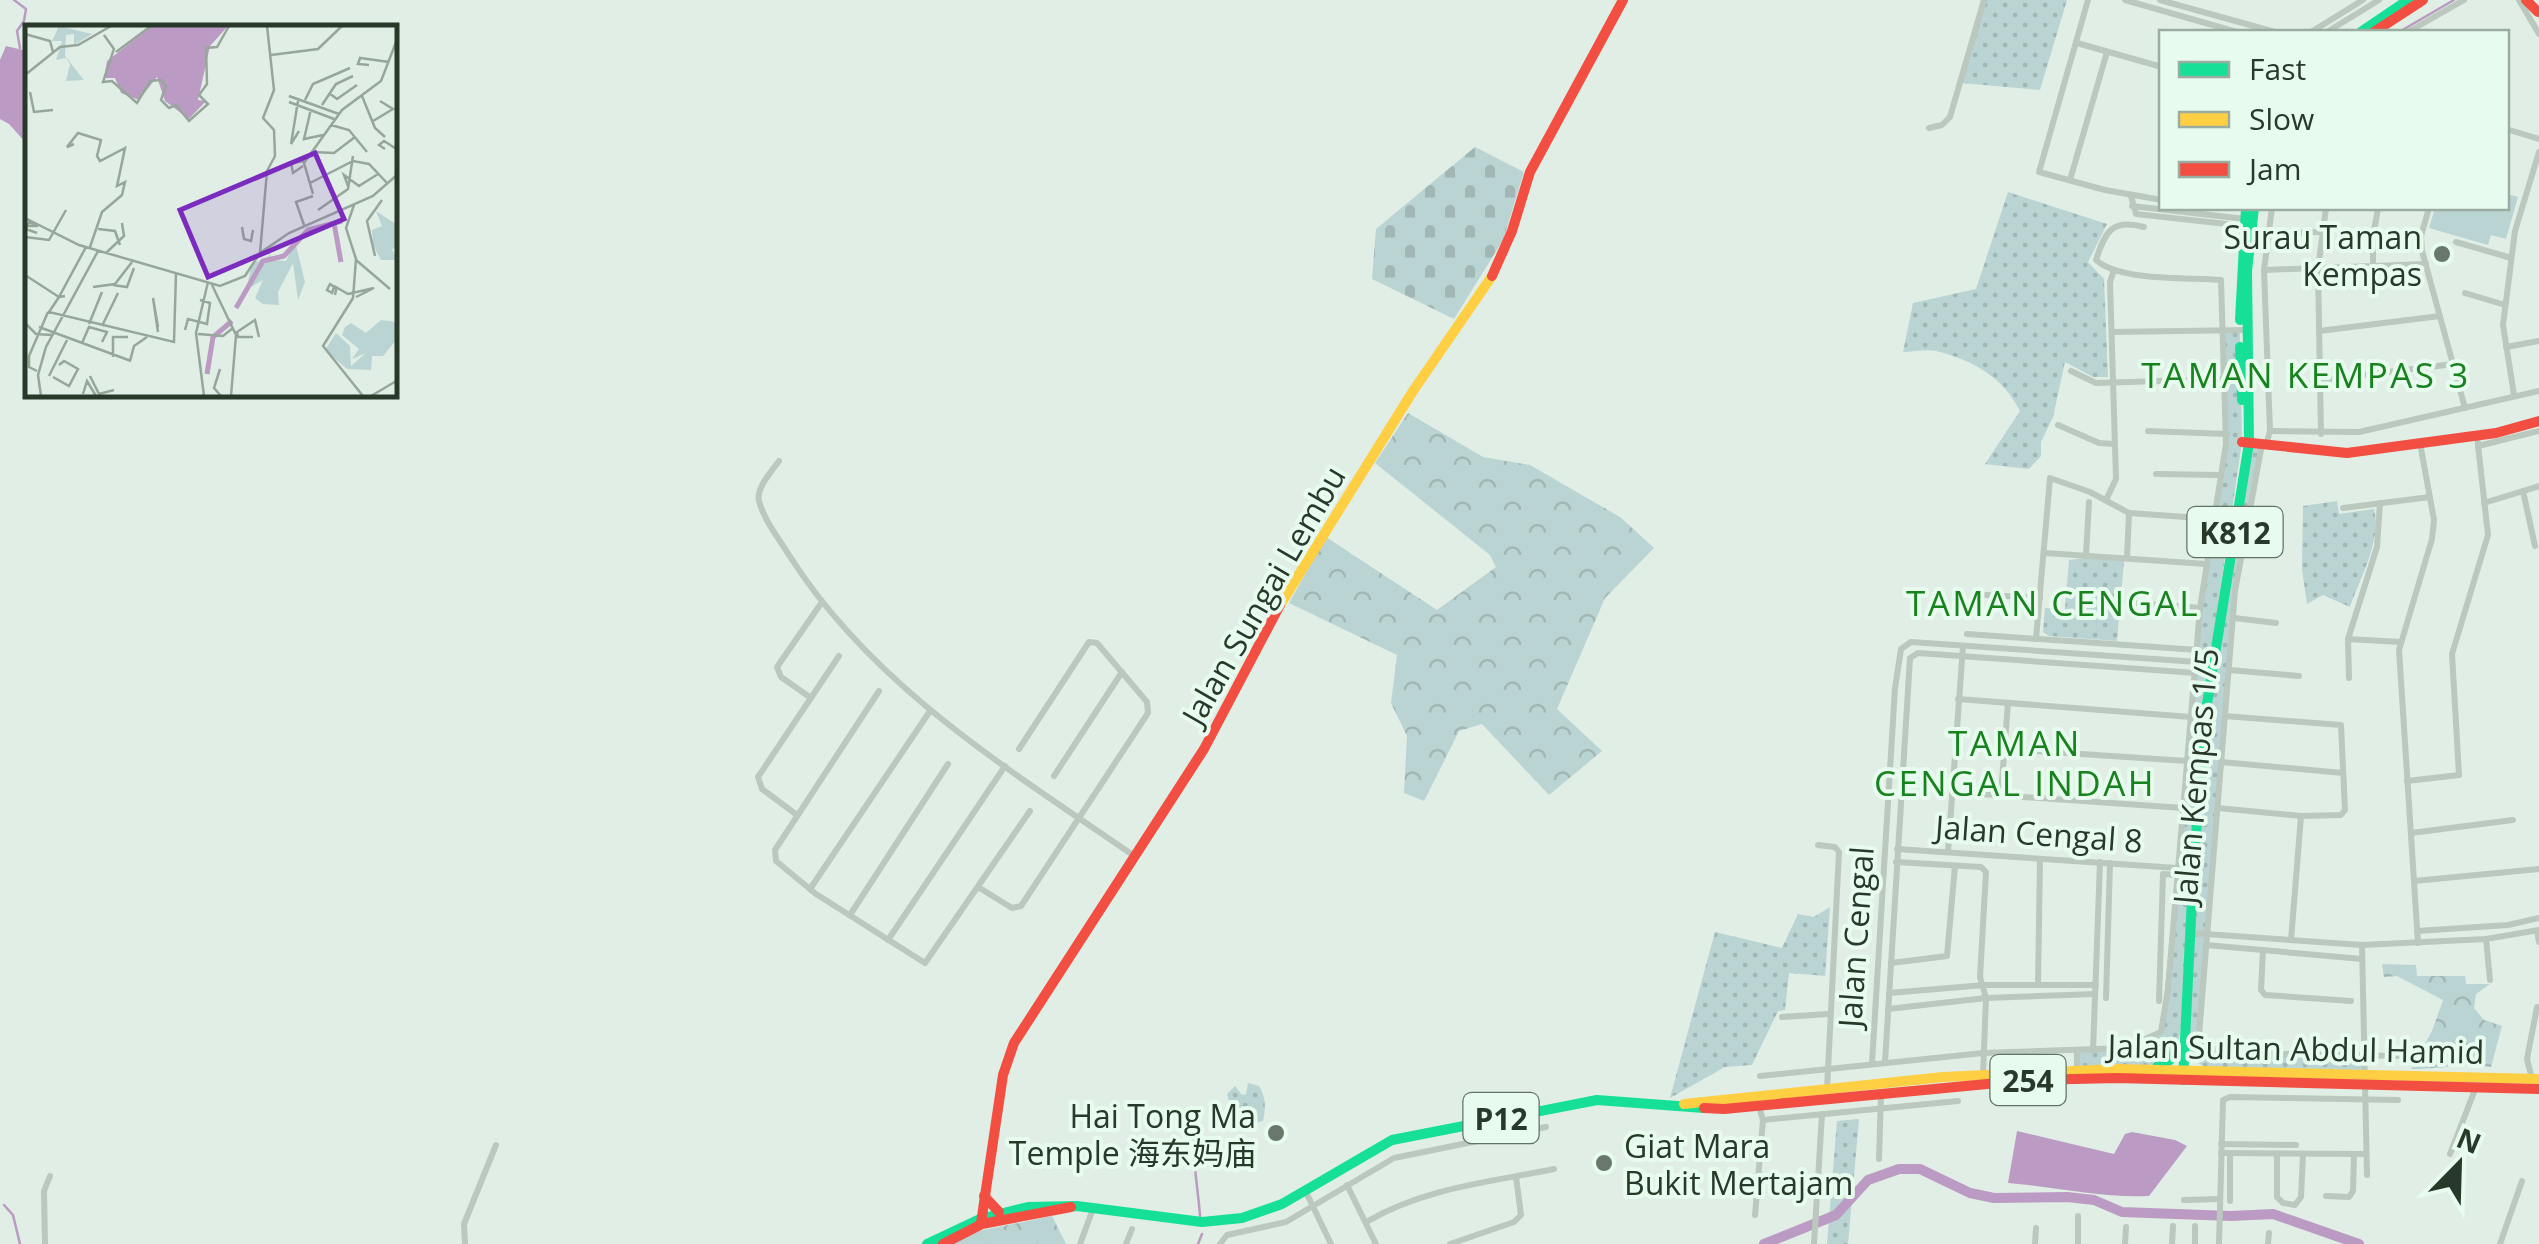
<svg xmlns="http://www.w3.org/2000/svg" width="2539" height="1244" viewBox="0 0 2539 1244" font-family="'Open Sans','Noto Sans SC',sans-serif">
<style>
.green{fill:url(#green-dots)}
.forest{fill:url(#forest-crowns)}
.cemetery{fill:url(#cemetery-stones)}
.pitch{fill:#bad4d3}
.water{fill:#bb9bc3}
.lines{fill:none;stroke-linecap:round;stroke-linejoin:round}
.stream{stroke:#bb9bc3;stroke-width:2.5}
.river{stroke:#bb9bc3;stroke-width:10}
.street{stroke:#bac8be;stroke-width:6}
.fast{stroke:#16e098;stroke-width:10}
.slow{stroke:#ffcf43;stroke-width:10}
.jam{stroke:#f24e42;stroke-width:10}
.poi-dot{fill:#69786b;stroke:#e8fbef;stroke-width:4}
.labels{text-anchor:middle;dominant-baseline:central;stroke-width:8;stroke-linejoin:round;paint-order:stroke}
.shield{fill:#e8fbef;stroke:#627365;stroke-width:2.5}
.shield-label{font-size:30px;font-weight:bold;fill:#28392a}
.poi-label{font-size:32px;fill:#28392a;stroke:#e8fbef;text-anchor:end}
.street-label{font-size:32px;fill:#28392a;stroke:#e8fbef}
.neighbourhood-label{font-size:35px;letter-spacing:2.5px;fill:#18821e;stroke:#e8fbef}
.inset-river{fill:none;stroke:#bb9bc3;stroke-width:5}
.inset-road{fill:none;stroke:#97a69a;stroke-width:2.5}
.view{fill:#7b2cbf;fill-opacity:0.15;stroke:#7b2cbf;stroke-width:5}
.inset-edge{fill:none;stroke:#28392a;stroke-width:5}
</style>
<defs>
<pattern id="green-dots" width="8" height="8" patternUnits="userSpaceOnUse" patternTransform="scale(2.5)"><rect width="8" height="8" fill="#bad4d3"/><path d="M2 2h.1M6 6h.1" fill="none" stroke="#a0b7b5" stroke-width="1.8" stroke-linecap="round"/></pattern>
<pattern id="forest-crowns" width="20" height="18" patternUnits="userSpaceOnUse" patternTransform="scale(2.5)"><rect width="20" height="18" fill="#bad4d3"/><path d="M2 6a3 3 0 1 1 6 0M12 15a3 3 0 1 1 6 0" fill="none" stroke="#a0b7b5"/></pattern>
<pattern id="cemetery-stones" width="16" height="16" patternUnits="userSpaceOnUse" patternTransform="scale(2.5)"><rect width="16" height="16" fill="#bad4d3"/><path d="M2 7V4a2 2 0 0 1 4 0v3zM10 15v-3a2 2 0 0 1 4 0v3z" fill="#a0b7b5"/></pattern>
</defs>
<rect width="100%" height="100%" fill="#e1eee5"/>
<!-- green -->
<g class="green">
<polygon points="1984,0 2067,0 2040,90 1962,83"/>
<path d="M 2008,192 L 2107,224 L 2088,262 L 2104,279 L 2108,377 L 2093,377 L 2065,362 L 2053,417 L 2041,442 L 2041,456 L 2029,469 L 1985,464 L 2020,411 C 2003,377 1973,360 1936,351 C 1926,349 1913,352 1903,352 L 1913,303 L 1976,289 Z"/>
<polygon points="2223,330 2240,330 2242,442 2214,632 2249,443 2262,444 2235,591 2199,1035 2213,1050 2362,1054 2363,1076 2215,1072 2188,1058 2183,1012 2178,1047 2164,1064 2077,1070 2077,1051 2125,1048 2161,1032 2200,608 2226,444"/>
<path d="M 2337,501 L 2339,514 L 2374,509 C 2382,540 2360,578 2350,607 L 2323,595 L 2307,604 L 2302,569 L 2303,506 Z"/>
<polygon points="2083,558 2124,561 2117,641 2049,636 2043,632 2045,608 2065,609 2069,560"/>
<polygon points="1830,907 1825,976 1789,973 1785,1010 1778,1011 1752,1065 1725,1067 1670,1098 1715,932 1782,948 1798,914 1814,917"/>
<path d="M 1248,1083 L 1259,1086 C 1266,1097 1266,1109 1263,1121 L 1243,1126 L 1233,1115 L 1227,1094 L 1235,1086 L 1242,1095 L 1246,1094 Z"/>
<polygon points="1859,1119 1848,1244 1827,1244 1837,1121"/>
</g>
<!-- forest -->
<g class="forest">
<polygon points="1408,413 1483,457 1530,465 1620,517 1654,548 1605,598 1557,709 1602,751 1549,795 1482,724 1459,731 1424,801 1404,793 1407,736 1391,703 1397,655 1289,603 1326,537 1437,610 1496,567 1490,555 1375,463"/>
<path d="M 2382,964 L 2416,965 L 2417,976 L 2465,976 L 2466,984 L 2490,984 L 2476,994 L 2474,1008 L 2484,1020 L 2502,1026 L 2491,1067 C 2465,1063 2438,1069 2411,1069 L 2432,1031 L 2443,1000 L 2397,976 L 2384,977 Z"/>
<polygon points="1052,1216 1066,1244 953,1244 979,1231"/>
</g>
<!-- cemetery -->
<polygon class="cemetery" points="1475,147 1524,172 1503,240 1454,319 1372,279 1376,229"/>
<!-- pitch -->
<polygon class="pitch" points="2507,194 2518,197 2506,239 2491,235 2488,245 2429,228 2435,208 2506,208"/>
<!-- water -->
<g class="water">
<polygon points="6,46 27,51 27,144 9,124 0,119 0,60"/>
<path d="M 2017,1131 L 2114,1154 L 2125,1134 L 2132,1132 L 2175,1140 L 2187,1146 L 2149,1196 C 2102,1198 2055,1187 2008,1183 Z"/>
</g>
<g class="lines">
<!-- stream -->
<g class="stream">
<polyline points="14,0 26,9 24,21 17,31 20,48"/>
<polyline points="2399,32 2454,0"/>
<path d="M 1195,1107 C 1188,1134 1198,1185 1200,1216"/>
<polyline points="4,1205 13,1215 20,1244"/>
<polyline points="1198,1244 1202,1234"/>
</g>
<!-- river -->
<polyline class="river" points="1764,1244 1836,1215 1868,1180 1899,1169 1920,1169 1970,1193 1994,1198 2067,1197 2094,1200 2122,1212 2231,1216 2273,1214 2359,1244"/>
<!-- street -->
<g class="street">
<polyline points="2088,0 2039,172 2105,190 2162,200"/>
<polyline points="2125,0 2237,32"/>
<polyline points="2160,0 2275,32"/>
<polyline points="2519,0 2539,34"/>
<polyline points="2311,32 2363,0"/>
<polyline points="2327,32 2379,0"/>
<polyline points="2408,32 2464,0"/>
<polyline points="2077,43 2162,67"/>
<polyline points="1929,128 1942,125 1950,117 1984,0"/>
<polyline points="2506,129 2539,139"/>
<polyline points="2070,180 2107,52"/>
<polyline points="2131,196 2136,214 2245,226"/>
<polyline points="2132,206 2245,219"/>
<polyline points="2429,208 2421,236 2422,251 2465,408"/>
<polyline points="2268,233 2321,232"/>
<polyline points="2456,242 2511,258"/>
<polyline points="2373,267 2373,237 2378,208"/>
<polyline points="2264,270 2426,264"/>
<polyline points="2465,293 2505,305"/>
<polyline points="2319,331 2440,316"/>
<polyline points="2112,332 2246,330"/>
<polyline points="2506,347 2539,341"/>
<polyline points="2071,371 2096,383 2225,379"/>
<polyline points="2321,380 2454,364"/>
<polyline points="2514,395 2503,325 2515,231 2539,152"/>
<polyline points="2058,425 2099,443 2114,444"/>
<polyline points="2148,431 2227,434"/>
<polyline points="2270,431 2359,432 2539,391"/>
<polyline points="2321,434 2318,269 2326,208"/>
<polyline points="2262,444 2235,591 2199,1035 2208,1046 2220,1053 2404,1056"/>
<polyline points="2266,445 2270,431 2264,270 2272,208"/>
<polyline points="2478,446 2539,431"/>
<path d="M 779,461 C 771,472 756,488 759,501 C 764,520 779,539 789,555 C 872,686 1008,769 1133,855"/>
<polyline points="2156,474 2220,475"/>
<polyline points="2523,491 2535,546"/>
<polyline points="2106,500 2116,479 2110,282 2114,270"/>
<polyline points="2484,503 2539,486"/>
<polyline points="2343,508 2430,497"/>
<polyline points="2045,553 2206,564"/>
<polyline points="2086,555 2089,502"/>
<polyline points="2127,558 2129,513"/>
<polyline points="1986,595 2040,598"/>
<polyline points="2123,602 2200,608"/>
<polyline points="2234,618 2276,623"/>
<polyline points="1967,634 2198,650"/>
<polyline points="2036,639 2050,478 2090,492 2129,513 2214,519"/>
<polyline points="2348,639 2401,642"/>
<polyline points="2229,670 2299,676"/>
<polyline points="2349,678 2348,639 2377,547 2380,503"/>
<polyline points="879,691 775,850 776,861 816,894 925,963 1030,811"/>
<polyline points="811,698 781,677 777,667 822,602"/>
<polyline points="1958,699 2191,717"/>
<polyline points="2004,749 2187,761"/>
<polyline points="2221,762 2343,773"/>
<polyline points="1054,776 1122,672"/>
<polyline points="2407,781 2459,775 2452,654 2488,535 2477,436"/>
<polyline points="1952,792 2183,808"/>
<polyline points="2001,794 2008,703"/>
<polyline points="2218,808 2301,816 2341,815 2345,810 2341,725 2225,716"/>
<polyline points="797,815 762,789 758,777 839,656"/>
<polyline points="2411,833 2513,820"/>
<polyline points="1818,845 1835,847 1839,852 1827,1089"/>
<polyline points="1897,849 2177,868"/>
<polyline points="1948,852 1963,646"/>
<polyline points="1896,862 1981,867 1986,872 1980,977 1986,998 1983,1075"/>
<polyline points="2414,881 2539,869"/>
<polyline points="978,887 1012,908 1021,906 1148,713 1147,702 1097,643 1089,642 1019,749"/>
<polyline points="810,889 930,711"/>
<polyline points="850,915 948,764"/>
<polyline points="2417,931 2508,925 2539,918"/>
<polyline points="2537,931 2539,942"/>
<polyline points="2191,933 2362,945 2486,939 2539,930"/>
<polyline points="2486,939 2490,980"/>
<polyline points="888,940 1005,766"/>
<polyline points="2291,940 2301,816"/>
<polyline points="2418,943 2399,650 2432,539 2434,520 2420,443"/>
<polyline points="2206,945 2362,959"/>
<polyline points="2362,945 2367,1175"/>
<polyline points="2263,950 2261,990 2265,995 2351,1001"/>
<polyline points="1891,963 1947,956 1955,866"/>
<polyline points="2038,985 2040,859"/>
<polyline points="1889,993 1985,985 2096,985"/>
<polyline points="2106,998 2110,863"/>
<polyline points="2159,1001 2163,874 2177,875"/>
<polyline points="1888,1009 1986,998 2095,994"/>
<polyline points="1782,1017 1829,1014"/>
<polyline points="2077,1051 2077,1070"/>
<polyline points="2093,1051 2100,862"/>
<polyline points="1885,1062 1910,658 1918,653 2196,673"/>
<polyline points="1872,1063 1895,688 1901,649 1911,642 2212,663"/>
<path d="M 1760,1076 L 1983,1053 L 2125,1048 L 2161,1032 L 2168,989 L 2200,608 L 2226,444 L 2221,280 C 2188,277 2121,282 2096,260 C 2105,232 2112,218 2144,227"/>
<polyline points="2532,1079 2527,1059 2537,1007"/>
<polyline points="1763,1120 1958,1101"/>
<polyline points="2221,1144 2296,1145"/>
<polyline points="2221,1153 2366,1154"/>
<polyline points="2277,1154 2277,1197 2283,1203 2295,1205 2301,1197 2303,1154"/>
<polyline points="2450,1154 2476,1087"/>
<polyline points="1879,1159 1881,1095"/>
<polyline points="1347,1185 1376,1244"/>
<polyline points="1306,1192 1331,1244"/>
<polyline points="2326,1196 2349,1197 2353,1191 2354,1154"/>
<polyline points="2184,1200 2220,1199"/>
<polyline points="2230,1201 2230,1153"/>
<polyline points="1755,1215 1763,1120 1759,1107"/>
<path d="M 1368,1221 C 1424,1188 1490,1182 1554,1169"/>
<polyline points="45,1244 44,1191 50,1176"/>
<polyline points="465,1244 464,1224 496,1145"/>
<polyline points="1080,1244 1093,1209"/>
<polyline points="1126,1244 1132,1229"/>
<polyline points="1220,1244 1227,1235 1286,1222 1394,1158 1546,1127"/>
<polyline points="1450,1244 1514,1222 1521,1215 1516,1177"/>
<polyline points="1814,1244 1822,1114"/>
<polyline points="2035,1244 2036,1228"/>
<polyline points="2078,1244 2078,1216"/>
<polyline points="2125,1244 2126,1227"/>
<polyline points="2172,1244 2173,1226"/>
<polyline points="2195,1244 2195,1226"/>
<polyline points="2219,1244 2223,1100 2230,1097 2398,1100"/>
<polyline points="2268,1244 2269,1233"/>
<polyline points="2500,1244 2522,1181"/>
</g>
<!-- fast -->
<g class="fast">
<polyline points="2361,32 2408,0"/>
<polyline points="2240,320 2246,208"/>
<polyline points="2240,347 2242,400"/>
<polyline points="2157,1067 2170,1060 2178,1047"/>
<polyline points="2183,1080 2194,858 2207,704 2249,443 2247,271 2254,208"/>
<polyline points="927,1244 980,1219 1028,1207 1077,1206 1202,1222 1242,1218 1282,1204 1392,1140 1597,1100 1704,1108"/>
</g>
<!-- slow -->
<g class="slow">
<polyline points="1280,605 1413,391 1492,276"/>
<polyline points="1684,1104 1943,1077 2116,1069 2539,1079"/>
</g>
<!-- jam -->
<g class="jam">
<polyline points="2526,0 2538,12"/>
<polyline points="2374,32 2423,0"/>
<polyline points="1492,276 1512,231 1530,172 1623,0"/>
<polyline points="2242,442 2347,453 2496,433 2539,421"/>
<polyline points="1704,1108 1724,1109 2029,1080 2117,1078 2539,1089"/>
<polyline points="984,1196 999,1212"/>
<polyline points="981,1223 1003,1075 1014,1043 1204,749 1280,605"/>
<polyline points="943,1244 982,1224 1071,1207"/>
</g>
</g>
<!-- markers -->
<g class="poi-dot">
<circle cx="2442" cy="254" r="10"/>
<circle cx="1276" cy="1133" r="10"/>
<circle cx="1604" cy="1163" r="10"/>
</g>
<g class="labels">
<!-- shield labels -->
<g class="shield">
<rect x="2187.5" y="507" width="95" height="50" rx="8"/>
<rect x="1990.5" y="1055" width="75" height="50" rx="8"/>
<rect x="1463.5" y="1093" width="75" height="50" rx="8"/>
</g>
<g class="shield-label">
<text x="2235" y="532">K812</text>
<text x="2028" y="1080">254</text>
<text x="1501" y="1118">P12</text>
</g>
<!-- poi labels -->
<g class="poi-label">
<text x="2422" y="236">Surau Taman<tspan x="2422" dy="37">Kempas</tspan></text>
<text x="1256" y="1115">Hai Tong Ma<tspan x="1256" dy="37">Temple 海东妈庙</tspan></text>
<text x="1624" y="1145" text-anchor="start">Giat Mara<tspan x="1624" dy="37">Bukit Mertajam</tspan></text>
</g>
<!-- street labels -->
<g class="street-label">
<text transform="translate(1263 595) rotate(-60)">Jalan Sungai Lembu</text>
<text transform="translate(2195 776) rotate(-85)">Jalan Kempas 1/5</text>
<text transform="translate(2039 833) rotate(4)">Jalan Cengal 8</text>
<text transform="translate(1855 937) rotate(-86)">Jalan Cengal</text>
<text transform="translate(2296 1048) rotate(1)">Jalan Sultan Abdul Hamid</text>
</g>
<!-- neighbourhood labels -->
<g class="neighbourhood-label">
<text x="2306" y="374">TAMAN KEMPAS 3</text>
<text x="2053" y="602">TAMAN CENGAL</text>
<text x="2015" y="742">TAMAN<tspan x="2015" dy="40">CENGAL INDAH</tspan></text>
</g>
</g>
<!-- overview -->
<g transform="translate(25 25)">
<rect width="372" height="372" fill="#e1eee5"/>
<path d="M 34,1 L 67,9 L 49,20 L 49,9 L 41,10 L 40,31 L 59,55 L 41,56 L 45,39 L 41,33 L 31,35 L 37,16 L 27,16 ZM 351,186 L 372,200 L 372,223 L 367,224 L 372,235 L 356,235 L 348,220 L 347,205 L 357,201 ZM 270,216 L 280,257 L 273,275 L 268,238 L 253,267 L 254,280 L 238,279 L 230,273 L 238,255 L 221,265 L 227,239 L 244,231 L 245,224 L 246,235 L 261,236 ZM 356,295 L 372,297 L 372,314 L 358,331 L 347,331 L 346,345 L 322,344 L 300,325 L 311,308 L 325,321 L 326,341 L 341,328 L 327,334 L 334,324 L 317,310 L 320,302 L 326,298 L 341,308 Z" fill="#bad4d3"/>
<path d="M 127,1 L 203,1 L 185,21 L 173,75 L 181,76 L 164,94 L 140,76 L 132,52 L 114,75 L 96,68 L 90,53 L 79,53 L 82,36 Z" fill="#bb9bc3"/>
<path class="inset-river" d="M 309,198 L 316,237M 211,283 L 238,236 L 259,231 L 283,205 L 317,196M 182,349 L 188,312 L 207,296"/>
<path class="inset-road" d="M 0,9 L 25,16 L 28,27M 79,10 L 89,24 L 78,57 L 87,56 L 112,78 L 125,56 L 136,55 L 141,61 L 136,75 L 144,83 L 151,80 L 164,96 L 183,79 L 174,70 L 182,59 L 181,23 L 192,22 L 204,1M 91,27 L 126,1M 246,30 L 293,24 L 317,1M 344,40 L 333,39 L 335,33 L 364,37M 0,50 L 35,22 L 53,20 L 86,1M 5,67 L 9,87 L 28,85M 304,68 L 312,74 L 332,60M 264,71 L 314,89M 337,71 L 350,103 L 360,112M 280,75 L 288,59 L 325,43M 273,76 L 266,119 L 274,106M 264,77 L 309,94M 297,80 L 311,59 L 328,51M 286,84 L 279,114 L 298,110M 348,96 L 368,84 L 355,76M 306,100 L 324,105 L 342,127M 49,119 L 42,122 L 53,108 L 76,115 L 72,131 L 75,136 L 100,123 L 92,161 L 100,157 L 97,170 L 77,187 L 65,222M 360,124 L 354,120 L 359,116 L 373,125M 288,127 L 309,128 L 330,112M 278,141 L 268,148 L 266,138 L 279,136M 285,158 L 328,136 L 344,139 L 362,158M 323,161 L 319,150 L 334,161 L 353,149M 288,169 L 279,138 L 317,85 L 356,56 L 373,12M 329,180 L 321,203 L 331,234 L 328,273 L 298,321 L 338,371M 293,185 L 323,164 L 328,131M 0,193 L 54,220 L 195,261 L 220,251 L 235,228 L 264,208 L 348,171 L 373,149M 279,200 L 271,177 L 288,171M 2,201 L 13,201 L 4,197 L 1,204 L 12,208M 217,202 L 219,214 L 226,216 L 228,205M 73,204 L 90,206 L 95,220M 0,212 L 24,215 L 41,185M 82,227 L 99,211 L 97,198M 235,228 L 242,146 L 250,131 L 249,105 L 238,93 L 249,65 L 242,1M 350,231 L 342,196 L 357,175M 331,235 L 365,264M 0,250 L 34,272 L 24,287 L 149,317 L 151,248M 88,260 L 102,262 L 109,243M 187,260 L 211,310 L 206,371M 309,261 L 323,269 L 349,263 L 331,272M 68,262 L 90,259 L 107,237M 310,270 L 311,265 L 311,264 L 308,261 L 305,259 L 302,265 L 307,268 L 309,262 L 310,262M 40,271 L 34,272 L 61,222M 0,298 L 11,309 L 27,310M 64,299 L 77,267M 77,301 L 93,268M 14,302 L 106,336M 133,302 L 128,273 L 133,307M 160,305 L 163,294 L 182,299 L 185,278 L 175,275M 173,309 L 198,311 L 208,303M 228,312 L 213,312 L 212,307 L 230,295 L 234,312M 57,318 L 64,302 L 82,307 L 77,317M 88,332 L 88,312 L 103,312M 105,336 L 109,321 L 122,312M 195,344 L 189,363 L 196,371M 12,346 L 4,342 L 4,331 L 23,287M 24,351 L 42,315M 65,351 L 74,369 L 89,365M 28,352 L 44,361 L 53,344 L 39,336 L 34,340M 58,369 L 62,356 L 71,371M 16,371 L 13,350 L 21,322 L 73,226M 179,371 L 171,308 L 183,257M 346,371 L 373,355"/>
<path class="view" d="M 290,128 L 319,194 L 183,252 L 155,185 Z"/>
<rect width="372" height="372" class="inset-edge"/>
</g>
<!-- legend -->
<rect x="2159" y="30" width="350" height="180" fill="#e8fbef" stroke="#9bada0" stroke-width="2.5"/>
<rect x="2179" y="62" width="50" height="15" fill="#16e098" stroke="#9bada0" stroke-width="2.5"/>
<text x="2249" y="80" font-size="30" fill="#28392a">Fast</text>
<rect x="2179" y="112" width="50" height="15" fill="#ffcf43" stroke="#9bada0" stroke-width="2.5"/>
<text x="2249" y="130" font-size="30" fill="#28392a">Slow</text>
<rect x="2179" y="162" width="50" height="15" fill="#f24e42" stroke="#9bada0" stroke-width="2.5"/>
<text x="2249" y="180" font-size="30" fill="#28392a">Jam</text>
<!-- north arrow -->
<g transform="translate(2459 1164) rotate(23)" stroke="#e8fbef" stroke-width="8" paint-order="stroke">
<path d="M0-8L18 38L0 25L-18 38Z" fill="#28392a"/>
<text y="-15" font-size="28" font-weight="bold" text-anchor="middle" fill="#28392a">N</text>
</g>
</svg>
